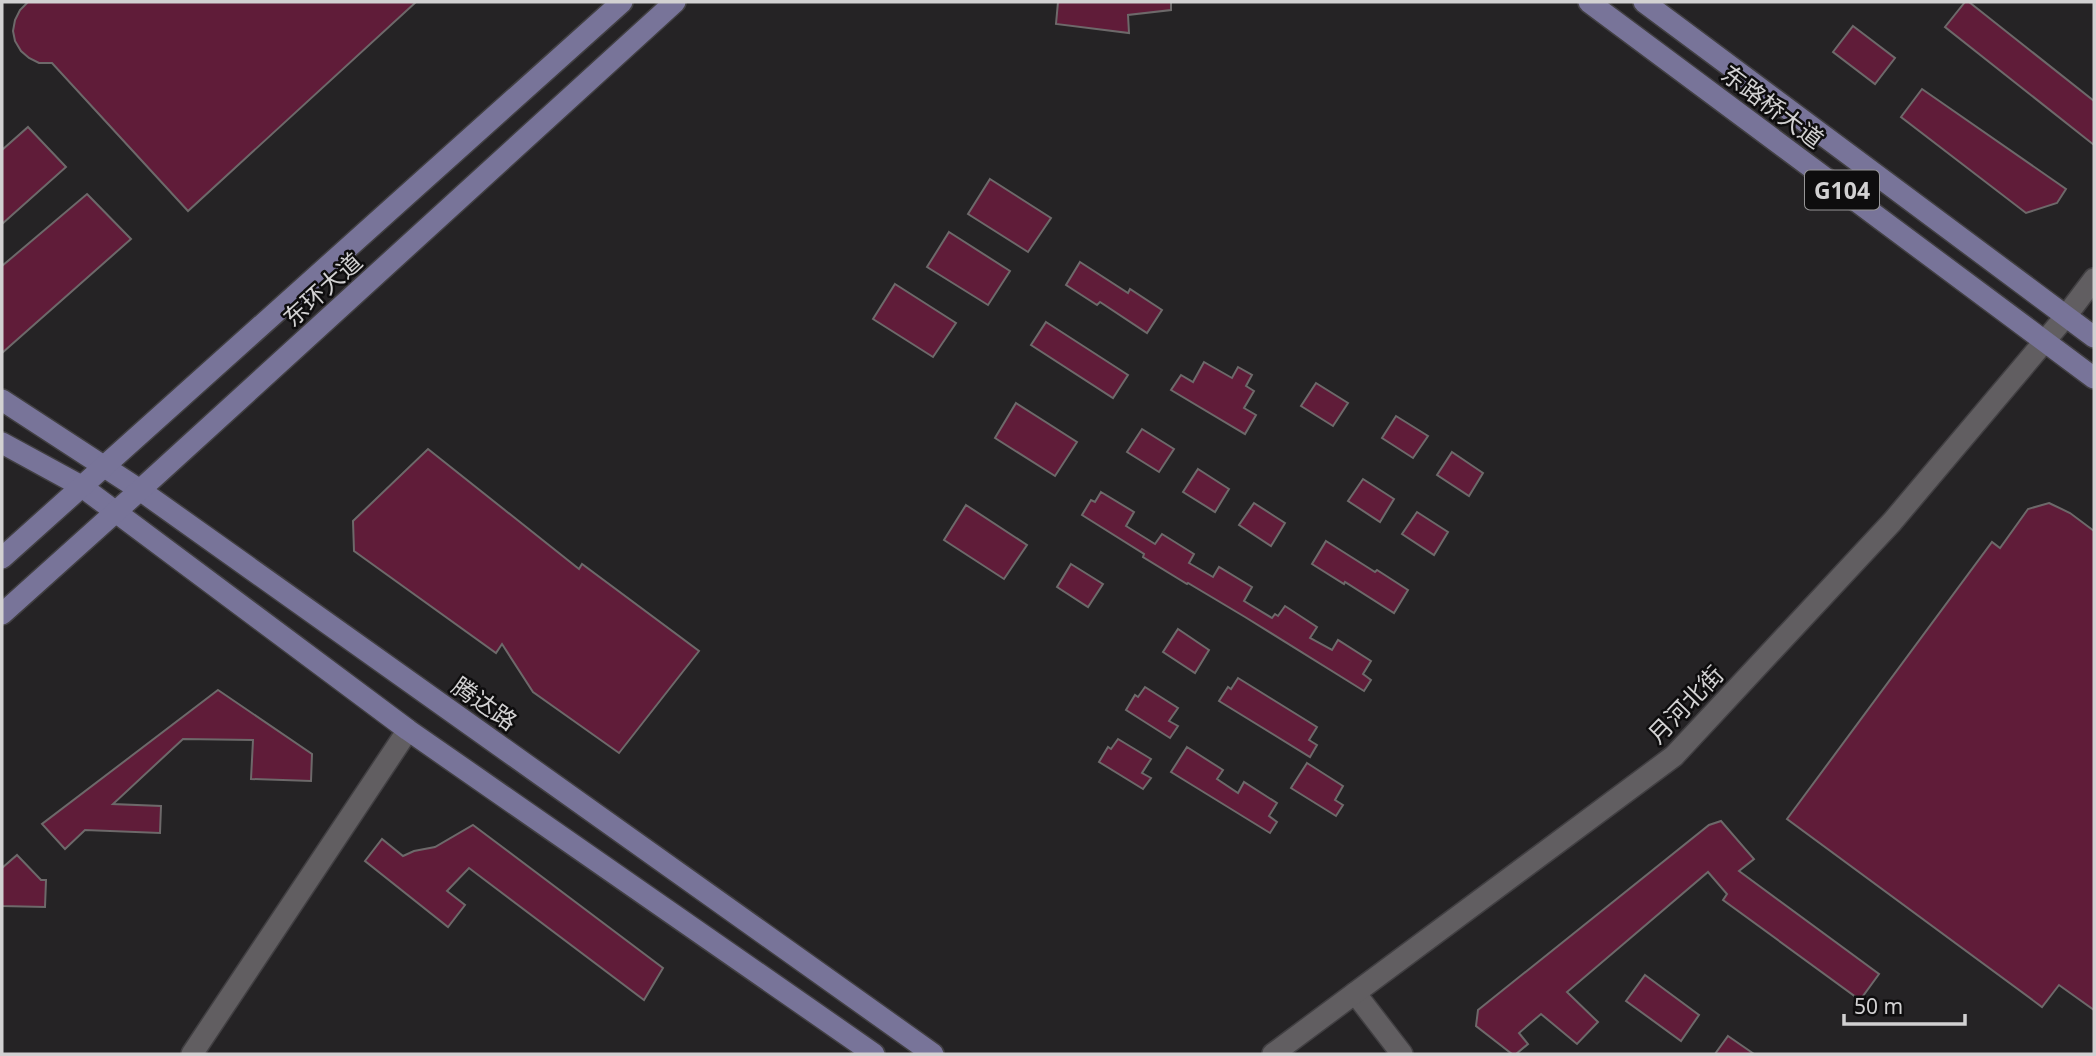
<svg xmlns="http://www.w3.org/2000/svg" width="2096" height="1056" viewBox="0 0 2096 1056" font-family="'Noto Sans','Noto Sans SC',sans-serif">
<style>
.building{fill:#601c39;stroke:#6d696a;stroke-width:2}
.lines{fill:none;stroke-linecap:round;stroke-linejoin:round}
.minor-casing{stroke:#413f42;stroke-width:24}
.major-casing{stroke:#413f42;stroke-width:24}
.minor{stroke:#615e61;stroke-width:21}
.major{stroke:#787499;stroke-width:21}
.labels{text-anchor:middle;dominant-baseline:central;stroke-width:5;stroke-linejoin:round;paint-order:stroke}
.shield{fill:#0e0d0e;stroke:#979697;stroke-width:2}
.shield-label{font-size:23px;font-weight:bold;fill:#d2d1d2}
.street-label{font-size:24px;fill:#d2d1d2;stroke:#0e0d0e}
</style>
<rect width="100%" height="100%" fill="#252325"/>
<!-- building -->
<g class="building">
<polygon points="28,2 416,2 188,211 52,63 39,63 29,58 21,51 15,41 13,31 15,20 20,10"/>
<polygon points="1058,2 1171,2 1171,10 1128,15 1129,33 1056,24"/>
<polygon points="1965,2 1969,2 2094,101 2094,145 1945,27"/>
<polygon points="1853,26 1895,58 1875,84 1833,52"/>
<polygon points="1922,89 2066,189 2057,203 2026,213 1901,117"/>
<polygon points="28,127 66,167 2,224 2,150"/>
<polygon points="990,179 1051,218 1028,252 968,214"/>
<polygon points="87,194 131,239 2,353 2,266"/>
<polygon points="949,232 1010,271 988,305 927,267"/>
<polygon points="1080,262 1128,293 1130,289 1162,310 1147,333 1100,302 1097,305 1066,285"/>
<polygon points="895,284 956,323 933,357 873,319"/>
<polygon points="1046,322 1128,375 1113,398 1031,345"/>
<polygon points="1204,362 1232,378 1238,367 1252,375 1246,386 1254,391 1244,408 1256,415 1245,434 1171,390 1181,375 1193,382"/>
<polygon points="1316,383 1348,403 1333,426 1301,406"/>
<polygon points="1016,403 1077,442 1055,476 995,438"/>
<polygon points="1396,416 1428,436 1413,458 1382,438"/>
<polygon points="1142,429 1174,449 1159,472 1127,452"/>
<polygon points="428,449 579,569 582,564 699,651 619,753 533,692 502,644 496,653 354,551 353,521"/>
<polygon points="1452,452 1483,473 1469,496 1437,475"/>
<polygon points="1198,469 1229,489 1215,512 1183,492"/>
<polygon points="1363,479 1394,499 1380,522 1348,501"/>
<polygon points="1101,492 1134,512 1126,526 1155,544 1162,534 1194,554 1189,563 1213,577 1219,567 1252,587 1244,601 1272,618 1275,614 1278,616 1285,606 1317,627 1310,638 1332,650 1338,640 1371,661 1363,674 1371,680 1364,691 1245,617 1188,583 1187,584 1143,557 1144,554 1082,515 1091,500 1095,502"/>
<polygon points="1254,503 1285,523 1271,546 1239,525"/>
<polygon points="2049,503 2070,513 2094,531 2094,1010 2059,985 2042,1007 1787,819 1992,542 2000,548 2028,509"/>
<polygon points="966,505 1027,545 1004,579 944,540"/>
<polygon points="1417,512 1448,532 1434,555 1402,534"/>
<polygon points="1326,541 1375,572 1377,570 1408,590 1394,613 1345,582 1344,584 1312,564"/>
<polygon points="1071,564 1103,584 1088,607 1057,587"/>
<polygon points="1178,629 1209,650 1195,673 1163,652"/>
<polygon points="1238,678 1317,727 1309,740 1317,745 1310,757 1219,701 1228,687 1231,689"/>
<polygon points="1145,687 1178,708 1169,721 1178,726 1170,738 1126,710 1135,695 1138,697"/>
<polygon points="218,690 312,754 311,781 251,779 253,740 183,739 113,804 161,806 160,833 85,830 65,849 42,824"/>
<polygon points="1118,739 1151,759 1142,773 1151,778 1143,789 1099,762 1108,747 1111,749"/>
<polygon points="1187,747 1223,770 1217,779 1238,793 1244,782 1277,803 1269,816 1277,822 1270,833 1171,772"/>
<polygon points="1307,763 1343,786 1335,800 1343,805 1336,816 1291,788"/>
<polygon points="1721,821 1754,859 1739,871 1879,974 1860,1000 1723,900 1727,894 1708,872 1567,992 1598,1022 1577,1044 1541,1014 1519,1033 1528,1044 1516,1054 1512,1054 1476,1026 1478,1010 1709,825"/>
<polygon points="473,825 663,968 644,1000 469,868 447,891 465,905 448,927 365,861 382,839 403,856 414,851 435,847"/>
<polygon points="17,855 41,880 46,880 45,907 2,906 2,868"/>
<polygon points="1645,975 1699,1015 1681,1041 1626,1001"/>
<polygon points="1728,1036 1754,1054 1715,1054"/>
</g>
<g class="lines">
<defs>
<g id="minor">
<polyline points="1355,993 1402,1054"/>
<polyline points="192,1054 408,730"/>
<polyline points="1273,1054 1674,756 1892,522 2066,316 2094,279"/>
</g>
<g id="major">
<polyline points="1589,2 2094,378"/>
<polyline points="1644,2 2094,337"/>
<polyline points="2,400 140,490 933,1054"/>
<polyline points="2,443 81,486 408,730 874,1054"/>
<polyline points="2,558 622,2"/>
<polyline points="2,614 140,490 675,2"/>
</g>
</defs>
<!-- minor casing -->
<use href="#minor" class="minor-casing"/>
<!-- major casing -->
<use href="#major" class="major-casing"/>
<!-- minor -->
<use href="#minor" class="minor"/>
<!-- major -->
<use href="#major" class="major"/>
</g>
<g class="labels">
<!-- shield labels -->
<rect class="shield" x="1805" y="170.5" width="74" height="39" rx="5"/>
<g class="shield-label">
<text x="1842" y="190">G104</text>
</g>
<!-- street labels -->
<g class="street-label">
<text transform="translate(1773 106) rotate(37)">东路桥大道</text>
<text transform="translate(322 289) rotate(-42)">东环大道</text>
<text transform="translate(485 703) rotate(35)">腾达路</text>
<text transform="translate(1685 704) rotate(-46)">月河北街</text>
</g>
</g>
<!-- border -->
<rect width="2096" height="1056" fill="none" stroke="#d2d1d2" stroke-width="7"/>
<!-- scale -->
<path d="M1844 1014v10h121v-10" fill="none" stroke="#d2d1d2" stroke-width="3.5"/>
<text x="1854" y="1014" font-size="21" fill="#d2d1d2" stroke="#0e0d0e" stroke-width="5" paint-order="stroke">50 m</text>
</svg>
